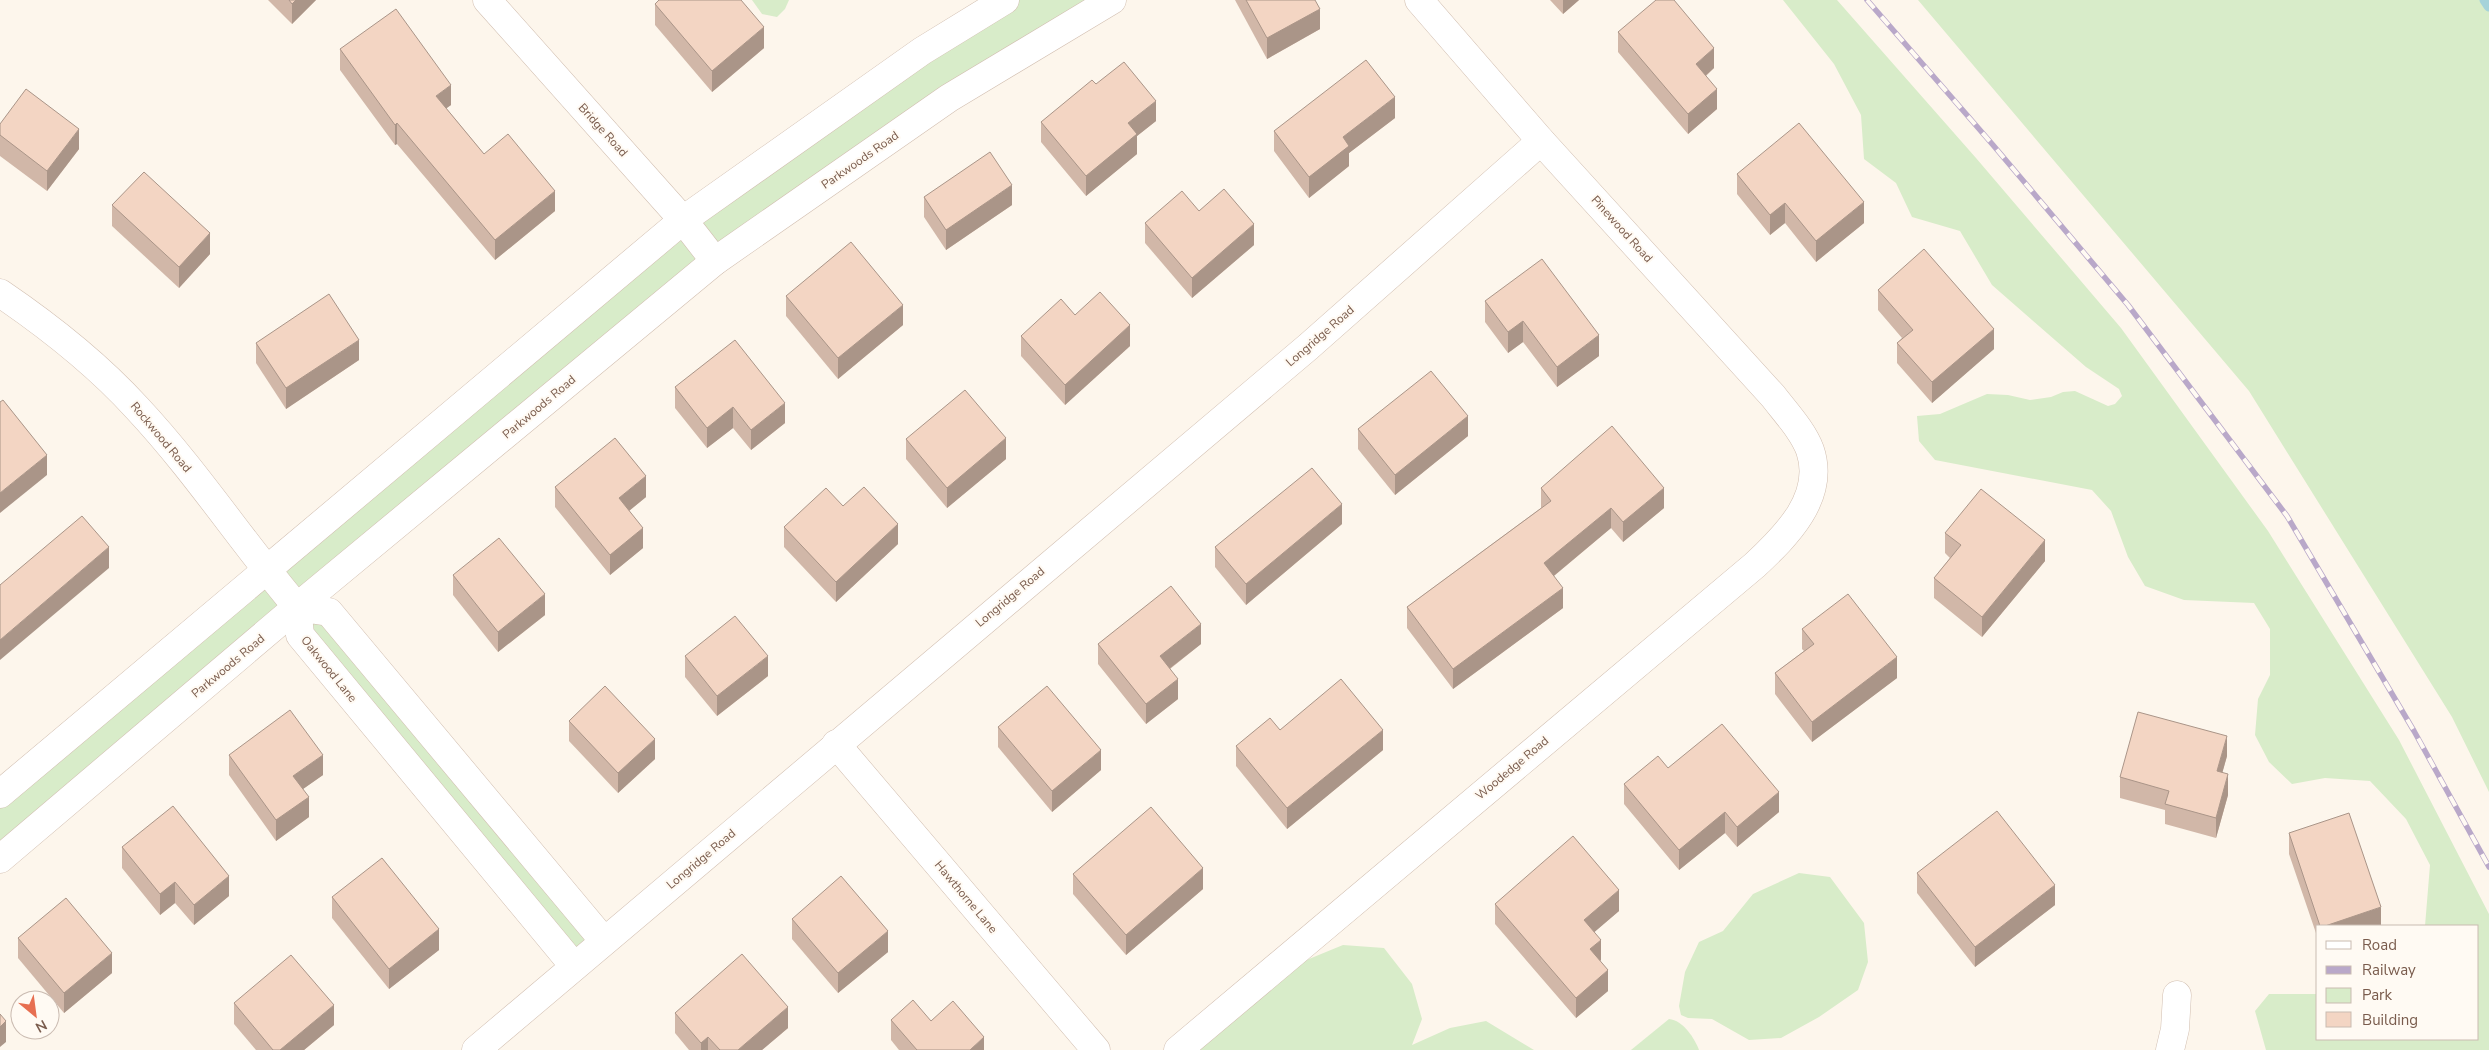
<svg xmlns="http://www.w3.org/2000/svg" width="2489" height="1050" viewBox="0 0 2489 1050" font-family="'Nunito Sans',sans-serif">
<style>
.green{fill:#d8ecc9}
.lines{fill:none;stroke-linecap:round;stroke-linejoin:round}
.stream{stroke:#a5d3da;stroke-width:11}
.minor-casing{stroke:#d1beb0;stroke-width:29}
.minor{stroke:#fff;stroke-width:28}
.rail-casing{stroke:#b9a8c9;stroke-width:5.5}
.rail{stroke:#fffaf3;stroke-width:4;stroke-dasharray:11;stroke-linecap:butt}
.wall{fill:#d1b7a8}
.shaded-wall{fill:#aa9588}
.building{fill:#f3d5c3;stroke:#aa9588}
.labels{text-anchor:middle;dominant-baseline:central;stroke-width:4;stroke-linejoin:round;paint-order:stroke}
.street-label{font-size:12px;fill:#7a5c4d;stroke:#fffaf3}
</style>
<rect width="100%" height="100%" fill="#fdf6ec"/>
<!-- green -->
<g class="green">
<polygon points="752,0 789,0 785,9 777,17 762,14"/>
<polygon points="1005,0 1112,0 715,261 297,607 329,612 604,941 574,966 300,635 297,608 0,859 0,793 683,220"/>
<polygon points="1783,0 1837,0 1976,158 2121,328 2268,531 2399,740 2489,914 2489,1050 2266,1050 2255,1011 2269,994 2318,994 2318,1039 2478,1039 2478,926 2425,926 2430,865 2406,819 2370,781 2325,778 2292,784 2269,762 2255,735 2258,699 2270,675 2270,629 2254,603 2184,600 2145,586 2128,557 2111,511 2092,490 1935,460 1919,441 1917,416 1940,414 1987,394 2008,395 2030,400 2051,397 2063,392 2075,391 2108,406 2115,404 2122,396 2119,389 2086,367 1992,285 1960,231 1912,217 1896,183 1864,159 1861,115 1834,64"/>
<polygon points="1918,0 2485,0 2489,6 2489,792 2452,717 2249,391"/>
<polygon points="1799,873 1830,877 1864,923 1868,962 1858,990 1819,1017 1781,1038 1749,1040 1712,1019 1688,1018 1681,1015 1679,1006 1685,972 1699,942 1723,931 1753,894"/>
<polygon points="1343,945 1384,948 1412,984 1422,1019 1412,1045 1450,1028 1486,1021 1534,1050 1178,1050 1265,977"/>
<path d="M 1669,1019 C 1683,1020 1695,1039 1699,1050 L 1631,1050 Z"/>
</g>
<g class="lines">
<!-- stream -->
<polyline class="stream" points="2485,0 2489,6"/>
<defs>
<g id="minor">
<polyline points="487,0 683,220 715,261"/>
<path d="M 0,293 C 50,327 96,363 137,408 C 195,470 242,542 297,607"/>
<polyline points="836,744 1096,1050"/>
<polyline points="0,794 683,220 922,51 1005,0"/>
<polyline points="0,859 297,607 715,261 949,98 1112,0"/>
<polyline points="574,966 300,635 297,607 329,612 604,941"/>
<polyline points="476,1050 1308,347 1541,141"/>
<path d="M 1178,1050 L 1755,565 C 1786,536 1826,497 1810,450 C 1803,431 1786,413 1773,396 L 1541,141 L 1419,0"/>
<polyline points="2170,1050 2175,1029 2177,995"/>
</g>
</defs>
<!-- minor casing -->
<use href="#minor" class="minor-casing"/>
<!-- minor -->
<use href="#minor" class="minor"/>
<defs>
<polyline id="rail" points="1867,0 1993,145 2128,305 2287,516 2414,731 2489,867"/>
</defs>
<!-- rail casing -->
<use href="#rail" class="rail-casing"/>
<!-- rail -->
<use href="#rail" class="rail"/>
</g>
<!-- wall -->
<g class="wall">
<polygon points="268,0 316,0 292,24"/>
<polygon points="1235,0 1315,0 1320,29 1267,59"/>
<polygon points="1550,0 1579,0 1563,14"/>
<polygon points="655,4 764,48 712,92 655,25"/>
<polygon points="1618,32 1714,68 1706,76 1717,109 1688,134 1618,52"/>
<polygon points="340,49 451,105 446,108 484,154 555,211 495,260 397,144 395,145 340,70"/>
<polygon points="1096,84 1156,121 1137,136 1137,154 1086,196 1041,142 1041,122"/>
<polygon points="1395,118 1349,153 1349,166 1309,198 1274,151 1274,131"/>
<polygon points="0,124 79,149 47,191 0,156"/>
<polygon points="1737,174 1864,223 1816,262 1785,223 1770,235 1737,194"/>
<polygon points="924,197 1012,205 946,250 924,217"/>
<polygon points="112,205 210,254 179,288 112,226"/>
<polygon points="1199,211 1254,245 1192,298 1145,243 1145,223"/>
<polygon points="1878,290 1994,349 1932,403 1897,363 1897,343 1902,338 1878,310"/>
<polygon points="786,296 903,325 838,379 786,316"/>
<polygon points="1485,301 1599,356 1557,387 1523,342 1508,353 1485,322"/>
<polygon points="1075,315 1130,346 1065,405 1021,356 1021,336"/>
<polygon points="256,343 359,360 286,409 256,363"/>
<polygon points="675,387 785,423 751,450 733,428 707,448 675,408"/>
<polygon points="1358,429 1468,436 1395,495 1358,449"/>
<polygon points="906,439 1006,459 947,508 906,459"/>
<polygon points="555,487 646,497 629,511 643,548 610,575 555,507"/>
<polygon points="1541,488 1664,508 1623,542 1611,528 1554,576 1563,608 1453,689 1407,628 1407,607 1541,508"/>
<polygon points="843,506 898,544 836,602 784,547 784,527"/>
<polygon points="1342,524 1246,605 1215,567 1215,547"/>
<polygon points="1945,533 2045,561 1982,637 1934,598 1934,578 1950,558 1945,553"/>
<polygon points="453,575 545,615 498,652 453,595"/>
<polygon points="1802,629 1897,678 1812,742 1775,694 1775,673 1804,651 1802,649"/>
<polygon points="1098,644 1201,644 1170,669 1178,699 1146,724 1098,664"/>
<polygon points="685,656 768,676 717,716 685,677"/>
<polygon points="569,721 655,759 618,793 569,741"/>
<polygon points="998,727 1101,770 1052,812 998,747"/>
<polygon points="1280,730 1383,750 1287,829 1236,766 1236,746"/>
<polygon points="229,755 323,775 303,789 309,817 276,841 229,775"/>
<polygon points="2227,756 2222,773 2228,795 2216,838 2165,824 2165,810 2120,798 2120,777"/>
<polygon points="1668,768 1779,812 1737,847 1725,833 1679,870 1624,804 1624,784"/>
<polygon points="2289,833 2381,926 2318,926 2318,939 2289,854"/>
<polygon points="122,847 229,896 194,925 175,903 160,915 122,868"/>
<polygon points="1917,873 2055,905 1975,967 1917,893"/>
<polygon points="1073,874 1203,889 1126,955 1073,894"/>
<polygon points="332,897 439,950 389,989 332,918"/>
<polygon points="1495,904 1619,911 1594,932 1601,960 1600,961 1608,991 1576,1018 1495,924"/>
<polygon points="792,919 888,952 838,993 792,939"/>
<polygon points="18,938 112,973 64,1013 18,958"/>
<polygon points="234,1003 334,1025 304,1050 256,1050 234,1024"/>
<polygon points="675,1013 788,1028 762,1050 689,1050 675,1033"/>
<polygon points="891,1020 931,1021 984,1050 899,1050 891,1040"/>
</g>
<!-- shaded-wall -->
<g class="shaded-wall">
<polygon points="296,0 316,0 292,24 292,4"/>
<polygon points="1563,0 1579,0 1563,14"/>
<polygon points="1320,9 1320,29 1267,59 1267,38"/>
<polygon points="764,27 764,48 712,92 712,71"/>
<polygon points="1714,48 1714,68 1696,84 1696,64"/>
<polygon points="451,85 451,105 436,116 436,96"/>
<polygon points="1717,89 1717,109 1688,134 1688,114"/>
<polygon points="1395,97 1395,118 1349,153 1349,166 1309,198 1309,177 1343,137"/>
<polygon points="1156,101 1156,121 1137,136 1137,154 1086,196 1086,176 1128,123"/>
<polygon points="397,123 397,144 395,145 395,125"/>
<polygon points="79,129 79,149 47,191 47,171"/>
<polygon points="1012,185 1012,205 946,250 946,230"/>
<polygon points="555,191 555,211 495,260 495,240"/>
<polygon points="1864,202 1864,223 1816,262 1816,241"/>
<polygon points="1785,203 1785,223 1770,235 1770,215"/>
<polygon points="1254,224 1254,245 1192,298 1192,278"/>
<polygon points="210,233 210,254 179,288 179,267"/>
<polygon points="903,305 903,325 838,379 838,358"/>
<polygon points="1523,321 1523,342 1508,353 1508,332"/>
<polygon points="1130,325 1130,346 1065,405 1065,385"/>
<polygon points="1994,329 1994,349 1932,403 1932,382"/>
<polygon points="1599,335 1599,356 1557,387 1557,367"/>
<polygon points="359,340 359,360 286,409 286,388"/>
<polygon points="785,403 785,423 751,450 751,430"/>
<polygon points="733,407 733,428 707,448 707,428"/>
<polygon points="1468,416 1468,436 1395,495 1395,475"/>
<polygon points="1006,438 1006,459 947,508 947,488"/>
<polygon points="47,455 47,475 0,513 0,493"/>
<polygon points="646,476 646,497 619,519 619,498"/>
<polygon points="1664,488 1664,508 1623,542 1623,522"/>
<polygon points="1342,504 1342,524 1246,605 1246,584"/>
<polygon points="1611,508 1611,528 1544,584 1544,563"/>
<polygon points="898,524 898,544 836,602 836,582"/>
<polygon points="643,528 643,548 610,575 610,555"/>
<polygon points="2045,540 2045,561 1982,637 1982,617"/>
<polygon points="109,547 109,568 0,660 0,640"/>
<polygon points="1563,588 1563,608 1453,689 1453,669"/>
<polygon points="545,594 545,615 498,652 498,632"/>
<polygon points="1201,624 1201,644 1160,676 1160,656"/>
<polygon points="768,656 768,676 717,716 717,696"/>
<polygon points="1897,657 1897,678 1812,742 1812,722"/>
<polygon points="1178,679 1178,699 1146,724 1146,704"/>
<polygon points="1383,730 1383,750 1287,829 1287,808"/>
<polygon points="2227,736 2227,756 2217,792 2217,771"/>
<polygon points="655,739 655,759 618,793 618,773"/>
<polygon points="1101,750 1101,770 1052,812 1052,791"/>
<polygon points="323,755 323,775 293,796 293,776"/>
<polygon points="2228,774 2228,795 2216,838 2216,818"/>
<polygon points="1779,792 1779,812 1737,847 1737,827"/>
<polygon points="309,797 309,817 276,841 276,820"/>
<polygon points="1725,812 1725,833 1679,870 1679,850"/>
<polygon points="1203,868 1203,889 1126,955 1126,935"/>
<polygon points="229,876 229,896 194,925 194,905"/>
<polygon points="175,882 175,903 160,915 160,894"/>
<polygon points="2055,885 2055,905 1975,967 1975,947"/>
<polygon points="1619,890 1619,911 1584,941 1584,920"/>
<polygon points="2381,907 2381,926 2325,926"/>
<polygon points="439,929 439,950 389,989 389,969"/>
<polygon points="888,931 888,952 838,993 838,973"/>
<polygon points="1601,940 1601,960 1590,970 1590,949"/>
<polygon points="112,953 112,973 64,1013 64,993"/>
<polygon points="1608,970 1608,991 1576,1018 1576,998"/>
<polygon points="334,1005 334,1025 304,1050 280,1050"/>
<polygon points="788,1007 788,1028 762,1050 738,1050"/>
<polygon points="6,1021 6,1042 0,1047 0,1027"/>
<polygon points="708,1037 708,1050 701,1050 701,1043"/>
<polygon points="984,1037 984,1050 970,1050"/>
</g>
<!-- building -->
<g class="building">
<polygon points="289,0 296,0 292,4"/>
<polygon points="659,0 741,0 764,27 712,71 655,4"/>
<polygon points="1246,0 1315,0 1320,9 1267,38"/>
<polygon points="1656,0 1674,0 1714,48 1696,64 1717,89 1688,114 1618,32"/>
<polygon points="396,9 451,85 436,96 484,154 508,134 555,191 495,240 397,123 395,125 340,49"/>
<polygon points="1366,60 1395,97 1343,137 1349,146 1309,177 1274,131"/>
<polygon points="1124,62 1156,101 1128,123 1137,134 1086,176 1041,122 1092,80 1096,84"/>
<polygon points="26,89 79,129 47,171 0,135 0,124"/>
<polygon points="1799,123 1864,202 1816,241 1785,203 1770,215 1737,174"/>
<polygon points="990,152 1012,185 946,230 924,197"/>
<polygon points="144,172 210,233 179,267 112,205"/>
<polygon points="1224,189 1254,224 1192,278 1145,223 1182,191 1199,211"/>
<polygon points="851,242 903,305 838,358 786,296"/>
<polygon points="1924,249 1994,329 1932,382 1897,343 1913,330 1878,290"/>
<polygon points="1542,259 1599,335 1557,367 1523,321 1508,332 1485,301"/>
<polygon points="1100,292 1130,325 1065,385 1021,336 1061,299 1075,315"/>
<polygon points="329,294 359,340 286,388 256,343"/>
<polygon points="735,340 785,403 751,430 733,407 707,428 675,387"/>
<polygon points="1431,371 1468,416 1395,475 1358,429"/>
<polygon points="965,390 1006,438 947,488 906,439"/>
<polygon points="3,400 47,455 0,493 0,402"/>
<polygon points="1612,426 1664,488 1623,522 1611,508 1544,563 1563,588 1453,669 1407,607 1551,501 1541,488"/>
<polygon points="615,438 646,476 619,498 643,528 610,555 555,487"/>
<polygon points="1312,468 1342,504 1246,584 1215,547"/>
<polygon points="864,487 898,524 836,582 784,527 826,488 843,506"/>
<polygon points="1981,489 2045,540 1982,617 1934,578 1961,545 1945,533"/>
<polygon points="82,516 109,547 0,640 0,585"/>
<polygon points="499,538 545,594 498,632 453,575"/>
<polygon points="1171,586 1201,624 1160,656 1178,679 1146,704 1098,644"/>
<polygon points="1848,594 1897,657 1812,722 1775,673 1814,644 1802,629"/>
<polygon points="735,616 768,656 717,696 685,656"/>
<polygon points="1341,679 1383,730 1287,808 1236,746 1270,718 1280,730"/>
<polygon points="605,686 655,739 618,773 569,721"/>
<polygon points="1047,686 1101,750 1052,791 998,727"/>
<polygon points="290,710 323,755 293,776 309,797 276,820 229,755"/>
<polygon points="2138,712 2227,736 2217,771 2228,774 2216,818 2165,804 2169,791 2120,777"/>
<polygon points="1722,724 1779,792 1737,827 1725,812 1679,850 1624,784 1658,756 1668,768"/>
<polygon points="173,806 229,876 194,905 175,882 160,894 122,847"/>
<polygon points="1151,807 1203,868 1126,935 1073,874"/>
<polygon points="1997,811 2055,885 1975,947 1917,873"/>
<polygon points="2349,813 2381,907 2325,926 2320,926 2289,833"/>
<polygon points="1573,836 1619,890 1584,920 1601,940 1590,949 1608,970 1576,998 1495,904"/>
<polygon points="382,858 439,929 389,969 332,897"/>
<polygon points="841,876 888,931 838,973 792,919"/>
<polygon points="66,898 112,953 64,993 18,938"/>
<polygon points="742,954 788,1007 738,1050 720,1050 708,1037 701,1043 675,1013"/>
<polygon points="291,955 334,1005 280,1050 273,1050 234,1003"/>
<polygon points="913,1000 931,1021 953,1001 984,1037 970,1050 917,1050 891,1020"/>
<polygon points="0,1014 6,1021 0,1027"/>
</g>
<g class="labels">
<!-- street labels -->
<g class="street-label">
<text transform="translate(603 130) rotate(48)">Bridge Road</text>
<text transform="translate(860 160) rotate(-35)">Parkwoods Road</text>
<text transform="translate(1622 229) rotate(48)">Pinewood Road</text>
<text transform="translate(1320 336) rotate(-41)">Longridge Road</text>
<text transform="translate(539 407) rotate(-40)">Parkwoods Road</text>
<text transform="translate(161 437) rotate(50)">Rockwood Road</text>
<text transform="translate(1010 597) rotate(-40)">Longridge Road</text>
<text transform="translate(228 666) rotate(-40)">Parkwoods Road</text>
<text transform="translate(329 669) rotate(51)">Oakwood Lane</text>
<text transform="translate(1512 768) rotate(-40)">Woodedge Road</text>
<text transform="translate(701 859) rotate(-40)">Longridge Road</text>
<text transform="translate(966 897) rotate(50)">Hawthorne Lane</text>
</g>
</g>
<!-- legend -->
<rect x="2316" y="925" width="162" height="115" fill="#fffaf3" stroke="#cabbb1"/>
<rect x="2326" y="941" width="25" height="8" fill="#ffffff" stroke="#cabbb1"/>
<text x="2362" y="950" font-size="15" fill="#7a5c4d">Road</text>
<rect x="2326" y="966" width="25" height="8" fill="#b9a8c9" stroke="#cabbb1"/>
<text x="2362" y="975" font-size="15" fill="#7a5c4d">Railway</text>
<rect x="2326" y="988" width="25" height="15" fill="#d8ecc9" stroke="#cabbb1"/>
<text x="2362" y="1000" font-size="15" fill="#7a5c4d">Park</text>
<rect x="2326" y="1012" width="25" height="15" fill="#f3d5c3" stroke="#cabbb1"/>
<text x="2362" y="1025" font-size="15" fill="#7a5c4d">Building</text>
<!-- north arrow -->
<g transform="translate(35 1015) rotate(151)"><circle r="24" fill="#fffaf3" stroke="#cabbb1"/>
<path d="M0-4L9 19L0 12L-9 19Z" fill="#e76f51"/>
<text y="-8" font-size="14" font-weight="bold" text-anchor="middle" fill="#7a5c4d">N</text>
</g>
</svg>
